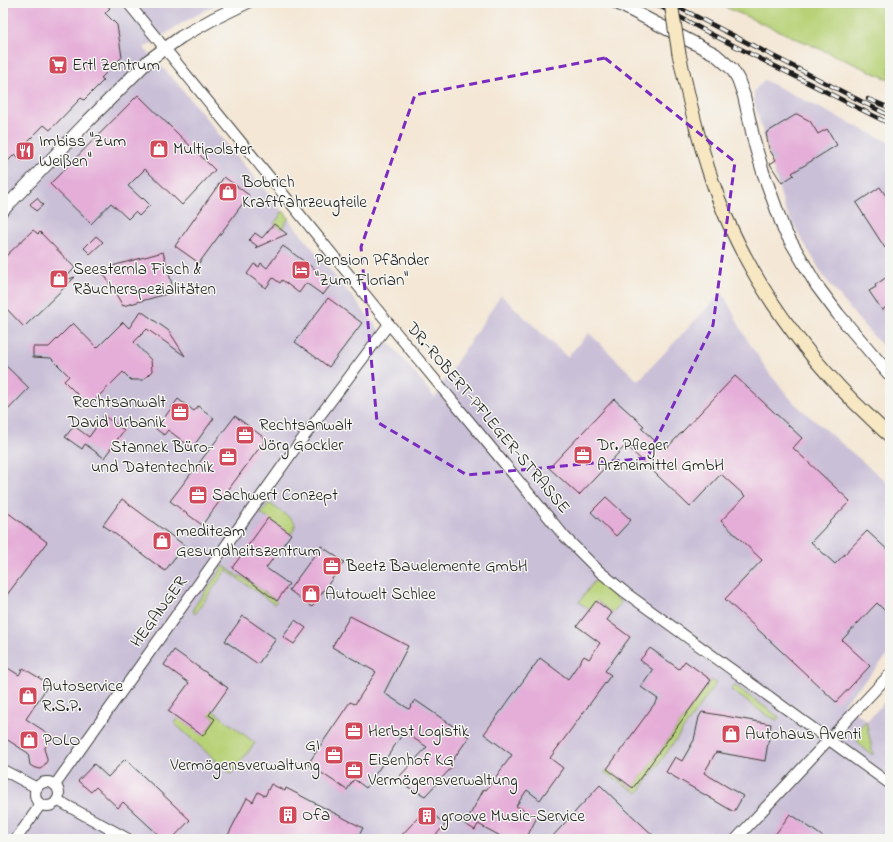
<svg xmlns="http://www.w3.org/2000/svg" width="893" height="842" viewBox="0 0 893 842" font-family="'Indie Flower',sans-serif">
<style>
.industrial{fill:#c9bfd7}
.green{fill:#b7d176;stroke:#6a7649}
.building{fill:#e5aed8}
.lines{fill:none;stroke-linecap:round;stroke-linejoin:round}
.minor-casing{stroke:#3c3a38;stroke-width:12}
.tertiary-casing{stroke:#3c3a38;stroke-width:14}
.secondary-casing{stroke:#3c3a38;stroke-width:15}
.minor{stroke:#fff;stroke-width:10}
.tertiary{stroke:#fff;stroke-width:12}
.secondary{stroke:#f7e8c3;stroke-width:13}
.rail-casing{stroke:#1c1c1c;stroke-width:4.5}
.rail{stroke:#f6f6f2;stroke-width:3;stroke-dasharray:9;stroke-linecap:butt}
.secondary-bridge-casing{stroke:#3c3a38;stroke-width:15;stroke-linecap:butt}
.secondary-bridge{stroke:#f7e8c3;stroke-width:13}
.marked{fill:none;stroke:#7b2cbf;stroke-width:3;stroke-dasharray:8 5;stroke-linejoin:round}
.labels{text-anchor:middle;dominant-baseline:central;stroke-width:3;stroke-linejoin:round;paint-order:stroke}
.poi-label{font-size:17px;fill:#1c1c1c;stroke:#f6f6f2;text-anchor:start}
.street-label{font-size:17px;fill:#1c1c1c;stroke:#f6f6f2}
</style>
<rect width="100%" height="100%" fill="#f6f6f2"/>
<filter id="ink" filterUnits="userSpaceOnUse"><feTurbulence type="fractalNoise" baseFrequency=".025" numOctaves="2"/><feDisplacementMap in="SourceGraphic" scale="8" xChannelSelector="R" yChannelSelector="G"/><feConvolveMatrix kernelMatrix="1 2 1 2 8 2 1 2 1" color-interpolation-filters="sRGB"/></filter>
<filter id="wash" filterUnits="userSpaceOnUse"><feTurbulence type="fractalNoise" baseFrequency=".012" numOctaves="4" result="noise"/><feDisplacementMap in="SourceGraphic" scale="16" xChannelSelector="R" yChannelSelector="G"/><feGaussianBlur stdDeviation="0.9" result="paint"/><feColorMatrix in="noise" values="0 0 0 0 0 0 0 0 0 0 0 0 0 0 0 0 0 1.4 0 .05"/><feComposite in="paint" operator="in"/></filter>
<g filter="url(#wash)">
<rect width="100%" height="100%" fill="#f4e7d5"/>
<!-- industrial -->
<g class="industrial">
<polygon points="3,3 219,3 182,23 144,48 177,83 435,398 447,376 501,295 567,357 589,333 638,381 722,292 746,338 769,373 794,403 890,485 890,653 843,704 867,721 890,696 890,839 3,839"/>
<polygon points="764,80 890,143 890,354 864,326 824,277 785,210 754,101 754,91"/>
</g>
<!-- green -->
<g class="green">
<polygon points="716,3 890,3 890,80"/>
<polygon points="283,211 289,218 281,229 274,224"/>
<path d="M 269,503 L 293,520 C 297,526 294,529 291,534 L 261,514 Z"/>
<polygon points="224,566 239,577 241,576 277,601 274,604 226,570 195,614 193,612 194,607"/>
<polygon points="595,580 621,602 612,613 597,601 590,610 579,602"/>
<polygon points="711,680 716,683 638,793 604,772 607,769 633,788"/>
<polygon points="734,685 779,717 777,720 766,715 731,690"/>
<polygon points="185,689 255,743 231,774 174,723 179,718 203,736 215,719 181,694"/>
<path d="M 866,721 L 873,755 C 856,744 850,737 866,721 Z"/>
</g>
<g id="blocks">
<!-- building -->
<g class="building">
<polygon points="3,3 104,3 110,8 105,13 117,25 122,57 101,78 104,80 84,100 81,98 50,130 44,125 28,141 35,147 22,161 15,154 3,166"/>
<polygon points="138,95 215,170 182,205 145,169 128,186 142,199 143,198 150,205 139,216 135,212 128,219 111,203 91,224 50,184"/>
<polygon points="797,114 810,121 818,134 827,129 837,145 792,173 794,175 782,183 770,164 776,160 769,149 766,133"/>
<polygon points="224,177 249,195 199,263 175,246"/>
<polygon points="880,187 890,202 890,244 885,248 856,203"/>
<polygon points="37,198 43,205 36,211 30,204"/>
<polygon points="274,224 287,234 255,248 257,246 249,240 252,237 255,233 262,238"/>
<polygon points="33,230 38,234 40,232 75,268 62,281 75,277 24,327 3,305 3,259"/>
<polygon points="96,236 103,242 90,254 84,248"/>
<polygon points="283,246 327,278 325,280 331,284 323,295 306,283 299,293 282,280 280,283 273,278 266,288 247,274 254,264 259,267 261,263 267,268"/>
<polygon points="163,252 174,292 123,306 101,269"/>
<polygon points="890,275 890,305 882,310 869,291 876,287 875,285"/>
<polygon points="328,298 362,323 329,367 295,342"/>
<polygon points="141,311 169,331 185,356 147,329 134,342 151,360 152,371 143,380 131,380 123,372 89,406 64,381 69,376 51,358 33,357 33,347 49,347 73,323 97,348 123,322 129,328"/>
<polygon points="3,363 29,388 3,415"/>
<polygon points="735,376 802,438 793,448 850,501 811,542 835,564 867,531 890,552 890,616 877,603 842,640 870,666 836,702 725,599 762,560 721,521 745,496 721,474 690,507 626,445 579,495 549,468 614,399 644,426 641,428 665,450"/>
<polygon points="178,399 194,411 198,406 214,418 192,448 168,430 164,435 156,429"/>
<polygon points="104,416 124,430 104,458 85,444 82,449 65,437 74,426 89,437"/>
<polygon points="235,416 266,439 202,525 170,501"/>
<polygon points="606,497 631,520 616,536 591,512"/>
<polygon points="122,499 184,545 165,571 103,525"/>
<polygon points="3,509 47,542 3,600"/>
<polygon points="268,518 291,534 266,568 289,584 277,601 232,568"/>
<polygon points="321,546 344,562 312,607 289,590"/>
<polygon points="596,601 612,613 607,620 630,637 605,671 611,675 550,758 563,768 540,800 527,790 516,806 537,817 526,839 506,839 478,824 475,830 465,824 484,789 486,790 512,755 484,734 540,658 568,679 584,656 589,659 600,643 577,626"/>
<polygon points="243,616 276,639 258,664 225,641"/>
<polygon points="350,616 408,646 384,693 409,709 415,700 469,737 450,764 453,766 425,796 406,786 398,778 427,747 404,732 366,788 354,779 347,790 308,764 350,702 355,704 376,672 332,647"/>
<polygon points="295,620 306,628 294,644 283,637"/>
<polygon points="650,648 679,669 685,661 711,680 633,788 607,769 658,699 641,687 653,670 640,660"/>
<polygon points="174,650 228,688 209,715 215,719 203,736 168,711 189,683 164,665"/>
<polygon points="3,665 19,675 23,668 49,684 26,719 52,736 44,749 47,758 47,761 43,767 40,769 33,767 30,765 28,753 3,737"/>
<polygon points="702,712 771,724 765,761 716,752 704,773 743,796 734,812 666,772 675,757 682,761 694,740 699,717"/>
<polygon points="125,759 190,820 172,839 163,839 123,802 118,808 96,787 91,792 78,781 94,764 108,777"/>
<polygon points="271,784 285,791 286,788 363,828 357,839 226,839 247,798 253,802 258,792 265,796"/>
<polygon points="600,785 625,809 657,839 550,839"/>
<polygon points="427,808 445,825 432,839 398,839"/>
<polygon points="790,814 798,819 826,839 772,839"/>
</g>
</g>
</g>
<g filter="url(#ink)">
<use href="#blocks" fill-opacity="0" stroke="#3c3a38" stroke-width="1"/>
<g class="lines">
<defs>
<g id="minor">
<polyline points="128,3 389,324 565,537 599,571 626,593 890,784"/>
<polyline points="3,770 37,788"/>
<circle cx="47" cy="794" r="12"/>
<polyline points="55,785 294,450 389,324"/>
<polyline points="57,800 128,839"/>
<polyline points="16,839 41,804"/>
<polyline points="736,839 890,674"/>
</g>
<g id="tertiary">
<polyline points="617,3 715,54 732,69 738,79 744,96 755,145 763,172 784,230 817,286 838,314 890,375"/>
<polyline points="3,210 88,121 149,60 181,37 213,19 246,3"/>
</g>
<path id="secondary" d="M 679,54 C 690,104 701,153 719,200 C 749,277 797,345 855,403 C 867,414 878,426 890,436"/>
</defs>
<!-- minor casing -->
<use href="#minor" class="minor-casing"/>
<!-- tertiary casing -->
<use href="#tertiary" class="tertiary-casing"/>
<!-- secondary casing -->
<use href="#secondary" class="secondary-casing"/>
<!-- minor -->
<use href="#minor" class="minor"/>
<!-- tertiary -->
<use href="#tertiary" class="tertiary"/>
<!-- secondary -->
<use href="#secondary" class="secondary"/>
<defs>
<g id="rail">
<polyline points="654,3 709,33 890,124"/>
<polyline points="670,3 890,116"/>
<polyline points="868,99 890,108"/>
</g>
</defs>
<!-- rail casing -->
<use href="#rail" class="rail-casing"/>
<!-- rail -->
<use href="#rail" class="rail"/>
<defs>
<polyline id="secondary-bridge" points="671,3 679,54"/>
</defs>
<!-- secondary-bridge casing -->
<use href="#secondary-bridge" class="secondary-bridge-casing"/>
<!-- secondary-bridge -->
<use href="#secondary-bridge" class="secondary-bridge"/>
</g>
</g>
<!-- marked area -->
<path class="marked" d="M 605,58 L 735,162 L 713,325 L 647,458 L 467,475 L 377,422 L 361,247 L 415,95 Z"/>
<!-- icons -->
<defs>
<symbol id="supermarket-square" viewBox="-11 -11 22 22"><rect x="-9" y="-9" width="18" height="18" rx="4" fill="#d1495b" stroke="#f6f6f2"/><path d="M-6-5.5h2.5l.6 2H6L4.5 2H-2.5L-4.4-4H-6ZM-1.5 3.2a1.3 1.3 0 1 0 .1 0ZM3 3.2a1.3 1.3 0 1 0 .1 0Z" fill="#fff"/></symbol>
<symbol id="shop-square" viewBox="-11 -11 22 22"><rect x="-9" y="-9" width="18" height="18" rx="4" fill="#d1495b" stroke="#f6f6f2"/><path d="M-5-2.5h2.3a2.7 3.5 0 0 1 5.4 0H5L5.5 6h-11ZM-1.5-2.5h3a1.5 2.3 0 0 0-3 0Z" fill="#fff"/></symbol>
<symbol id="restaurant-square" viewBox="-11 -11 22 22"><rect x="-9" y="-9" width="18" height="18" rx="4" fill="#d1495b" stroke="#f6f6f2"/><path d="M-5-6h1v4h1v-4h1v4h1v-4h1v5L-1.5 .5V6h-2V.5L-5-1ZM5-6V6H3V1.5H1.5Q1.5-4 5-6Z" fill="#fff"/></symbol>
<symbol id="hotel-square" viewBox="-11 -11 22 22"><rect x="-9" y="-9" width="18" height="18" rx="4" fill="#d1495b" stroke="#f6f6f2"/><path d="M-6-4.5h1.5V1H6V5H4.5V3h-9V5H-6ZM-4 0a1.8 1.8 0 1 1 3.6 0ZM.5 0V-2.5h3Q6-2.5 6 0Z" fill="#fff"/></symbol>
<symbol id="office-square" viewBox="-11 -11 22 22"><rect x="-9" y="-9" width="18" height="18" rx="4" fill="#d1495b" stroke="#f6f6f2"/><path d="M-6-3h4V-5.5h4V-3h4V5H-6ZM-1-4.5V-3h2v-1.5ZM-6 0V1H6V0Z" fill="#fff"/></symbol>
<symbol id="building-square" viewBox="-11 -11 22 22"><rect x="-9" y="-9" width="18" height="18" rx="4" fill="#d1495b" stroke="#f6f6f2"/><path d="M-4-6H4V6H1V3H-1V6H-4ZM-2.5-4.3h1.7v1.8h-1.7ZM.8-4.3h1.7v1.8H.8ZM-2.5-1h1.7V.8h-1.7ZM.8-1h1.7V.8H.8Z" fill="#fff"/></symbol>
</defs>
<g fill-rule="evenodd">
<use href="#supermarket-square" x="47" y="54" width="22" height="22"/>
<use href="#shop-square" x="148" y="138" width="22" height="22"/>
<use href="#restaurant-square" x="14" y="140" width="22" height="22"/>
<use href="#shop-square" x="217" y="181" width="22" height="22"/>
<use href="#hotel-square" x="290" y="259" width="22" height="22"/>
<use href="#shop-square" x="48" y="268" width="22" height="22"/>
<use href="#office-square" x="169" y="401" width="22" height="22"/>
<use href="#office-square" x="234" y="424" width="22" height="22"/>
<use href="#office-square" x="572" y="444" width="22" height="22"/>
<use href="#office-square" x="217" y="446" width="22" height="22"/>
<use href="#office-square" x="187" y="484" width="22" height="22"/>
<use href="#shop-square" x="151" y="530" width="22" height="22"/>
<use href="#office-square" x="321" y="555" width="22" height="22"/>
<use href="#shop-square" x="300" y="583" width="22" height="22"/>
<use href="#shop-square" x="17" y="685" width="22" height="22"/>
<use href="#office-square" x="343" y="720" width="22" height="22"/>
<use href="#shop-square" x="720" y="723" width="22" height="22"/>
<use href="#shop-square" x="18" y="729" width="22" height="22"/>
<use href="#office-square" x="323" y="744" width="22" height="22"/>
<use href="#office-square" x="343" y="759" width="22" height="22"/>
<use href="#building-square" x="277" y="804" width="22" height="22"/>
<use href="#building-square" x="416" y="805" width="22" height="22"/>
</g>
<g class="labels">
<!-- poi labels -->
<g class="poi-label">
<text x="72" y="65">Ertl Zentrum</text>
<text x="39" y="141">Imbiss "Zum<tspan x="39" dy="20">Weißen"</tspan></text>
<text x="173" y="149">Multipolster</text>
<text x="242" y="182">Bobrich<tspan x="242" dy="20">Kraftfahrzeugteile</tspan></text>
<text x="315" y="260">Pension Pfänder<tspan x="315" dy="20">"Zum Florian"</tspan></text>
<text x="73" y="269">Seesternla Fisch &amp;<tspan x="73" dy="20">Räucherspezialitäten</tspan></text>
<text x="166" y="402" text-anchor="end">Rechtsanwalt<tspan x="166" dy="20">David Urbanik</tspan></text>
<text x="259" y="425">Rechtsanwalt<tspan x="259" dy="20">Jörg Gockler</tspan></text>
<text x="597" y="445">Dr. Pfleger<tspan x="597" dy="20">Arzneimittel GmbH</tspan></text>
<text x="214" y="447" text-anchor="end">Stannek Büro-<tspan x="214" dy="20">und Datentechnik</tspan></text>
<text x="212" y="495">Sachwert Conzept</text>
<text x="176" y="531">mediteam<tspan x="176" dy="20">Gesundheitszentrum</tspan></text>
<text x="346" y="566">Beetz Bauelemente GmbH</text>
<text x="325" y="594">Autowelt Schlee</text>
<text x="42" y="686">Autoservice<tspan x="42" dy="20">R.S.P.</tspan></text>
<text x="368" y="731">Herbst Logistik</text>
<text x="745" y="734">Autohaus Aventi</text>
<text x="43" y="740">POLO</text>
<text x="320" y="745" text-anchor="end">GI<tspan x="320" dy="20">Vermögensverwaltung</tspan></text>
<text x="368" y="760">Eisenhof KG<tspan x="368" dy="20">Vermögensverwaltung</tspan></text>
<text x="302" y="815">Ofa</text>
<text x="441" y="816">groove Music-Service</text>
</g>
<!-- street labels -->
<g class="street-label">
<text transform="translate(488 418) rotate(50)">DR.-ROBERT-PFLEGER-STRASSE</text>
<text transform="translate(159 612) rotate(-54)">HEGANGER</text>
</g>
</g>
<!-- margin -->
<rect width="893" height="842" fill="none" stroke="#f6f6f2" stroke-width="16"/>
</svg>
